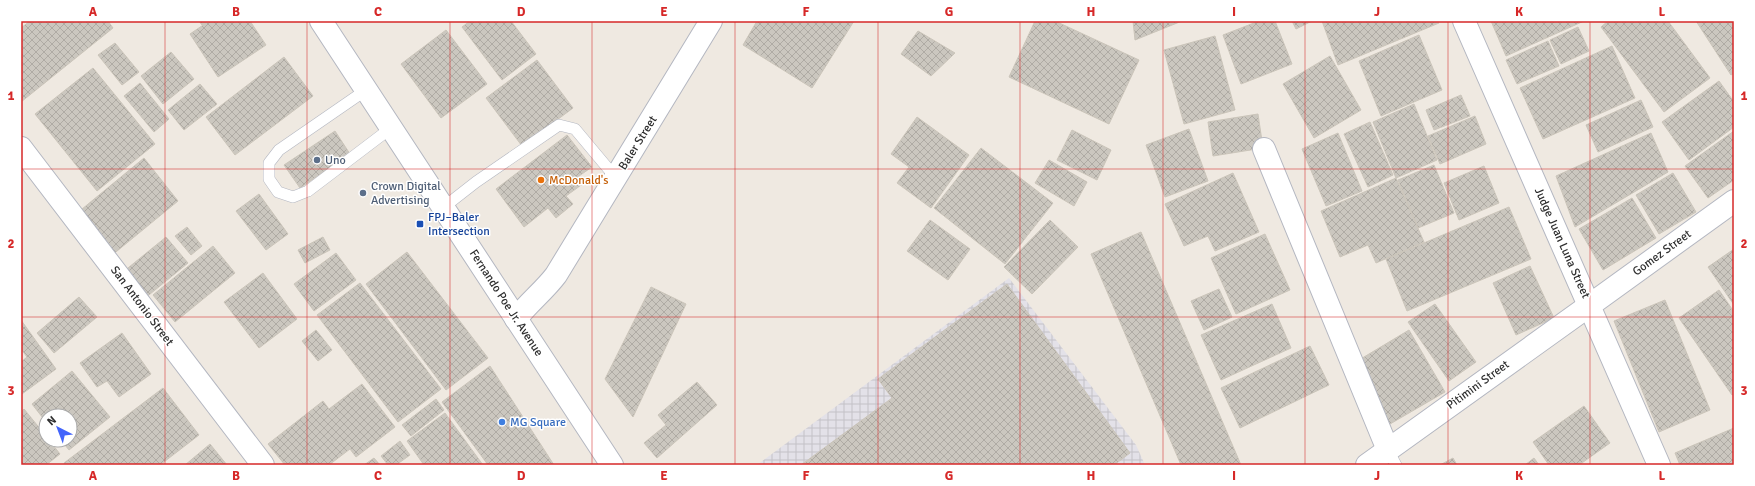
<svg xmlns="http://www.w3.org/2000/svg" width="1755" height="486" viewBox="0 0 1755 486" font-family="Signika,sans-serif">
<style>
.industrial{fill:url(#industrial-grid)}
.building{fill:url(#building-cross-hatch);stroke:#cbc5ba}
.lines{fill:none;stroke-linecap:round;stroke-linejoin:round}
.lane-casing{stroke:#b4b7c1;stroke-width:12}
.street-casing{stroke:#b4b7c1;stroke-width:24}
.secondary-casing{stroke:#b4b7c1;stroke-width:24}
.lane{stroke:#fff;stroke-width:11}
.street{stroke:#fff;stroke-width:22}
.secondary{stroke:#fff;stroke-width:22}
.grid{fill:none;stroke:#d62828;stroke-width:1;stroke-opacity:0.55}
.service-dot{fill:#5c6f8a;stroke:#fff;stroke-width:1.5}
.food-dot{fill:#e8710a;stroke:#fff;stroke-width:1.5}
.transit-dot{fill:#1a4fb4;stroke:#fff;stroke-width:1.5}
.shop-dot{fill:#3f7fe0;stroke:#fff;stroke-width:1.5}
.labels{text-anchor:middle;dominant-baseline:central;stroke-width:3;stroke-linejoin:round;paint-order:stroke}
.street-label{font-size:12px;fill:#2e2e2e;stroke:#fff}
.service-label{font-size:12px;fill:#4e5e75;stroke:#fff;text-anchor:start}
.food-label{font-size:12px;fill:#c56008;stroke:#fff;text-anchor:start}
.transit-label{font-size:12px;fill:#164399;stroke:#fff;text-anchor:start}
.shop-label{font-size:12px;fill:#366cbe;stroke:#fff;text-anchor:start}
.neatline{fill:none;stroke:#d62828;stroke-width:1.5}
.grid-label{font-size:13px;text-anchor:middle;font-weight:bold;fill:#d62828}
</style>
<defs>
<pattern id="industrial-grid" width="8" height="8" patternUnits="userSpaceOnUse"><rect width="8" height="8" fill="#e3e1e8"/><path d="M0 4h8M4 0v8" fill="none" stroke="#c3c1c7"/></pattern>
<pattern id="building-cross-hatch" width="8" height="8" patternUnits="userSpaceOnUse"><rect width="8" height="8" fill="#cbc7bf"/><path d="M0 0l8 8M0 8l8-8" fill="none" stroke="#afaba4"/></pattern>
</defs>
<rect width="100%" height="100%" fill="#efe9e1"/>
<!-- industrial -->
<polygon class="industrial" points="1009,278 1136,445 1145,465 757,465"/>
<!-- building -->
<g class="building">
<polygon points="30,21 108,21 113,28 21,102 21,28"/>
<polygon points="199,21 208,21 202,25"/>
<polygon points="209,21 250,21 266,45 218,77 190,34"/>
<polygon points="470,21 511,21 536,54 502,80 462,27"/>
<polygon points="757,21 854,21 812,88 743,45"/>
<polygon points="1035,21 1055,21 1139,60 1109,124 1009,77"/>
<polygon points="1133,21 1182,21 1135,40"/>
<polygon points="1259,21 1275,21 1292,64 1241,84 1223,35"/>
<polygon points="1292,21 1312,21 1296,29"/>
<polygon points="1322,21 1438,21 1439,23 1338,65"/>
<polygon points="1491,21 1584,21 1506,56"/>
<polygon points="1608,21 1668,21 1710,78 1664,112 1601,27"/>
<polygon points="1696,21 1734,21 1734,73 1731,75"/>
<polygon points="1578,27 1589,51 1561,64 1550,40"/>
<polygon points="446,30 487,84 441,118 401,64"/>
<polygon points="918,31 955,53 931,76 901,54"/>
<polygon points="1419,35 1442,90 1381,116 1359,61"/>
<polygon points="1215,36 1235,110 1184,124 1164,50"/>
<polygon points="1548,41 1559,66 1517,84 1506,60"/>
<polygon points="115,43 139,72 122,85 98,55"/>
<polygon points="1612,46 1635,98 1543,139 1520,88"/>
<polygon points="171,52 194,79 163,104 141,76"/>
<polygon points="1330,56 1361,110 1314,138 1283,84"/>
<polygon points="284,57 313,96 235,155 206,117"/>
<polygon points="537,60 573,108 522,146 486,98"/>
<polygon points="93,68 155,144 97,191 35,114"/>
<polygon points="1719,81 1734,102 1734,127 1689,160 1662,122"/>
<polygon points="140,83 169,119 154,132 124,96"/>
<polygon points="200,84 217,104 184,130 168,110"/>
<polygon points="1461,95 1470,116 1434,130 1426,110"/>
<polygon points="1641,100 1653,127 1598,152 1586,125"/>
<polygon points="1414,104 1437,160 1396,178 1373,122"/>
<polygon points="1258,114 1263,148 1213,156 1208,122"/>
<polygon points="1475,116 1486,144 1440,164 1428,136"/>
<polygon points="917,117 969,155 931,208 897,183 909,167 891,154"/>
<polygon points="1370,122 1393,175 1368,187 1344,134"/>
<polygon points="1189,129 1208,181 1165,197 1146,145"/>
<polygon points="1072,130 1111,150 1097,180 1057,160"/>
<polygon points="335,131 350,154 300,188 284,165"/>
<polygon points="1734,131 1734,180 1708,198 1685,166"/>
<polygon points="1338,133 1362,191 1326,206 1302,149"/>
<polygon points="1651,133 1668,172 1575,227 1556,176"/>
<polygon points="567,135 592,167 579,176 584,183 566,196 573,204 556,218 548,208 524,227 496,189"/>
<polygon points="981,148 1053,203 1005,264 934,208"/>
<polygon points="144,158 178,201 111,256 76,214"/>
<polygon points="1049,160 1087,182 1074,206 1035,183"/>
<polygon points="1434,165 1454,213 1418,228 1398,180"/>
<polygon points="1484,166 1499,203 1459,220 1444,183"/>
<polygon points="1233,173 1259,232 1215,251 1208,236 1184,246 1165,204"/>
<polygon points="1673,173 1696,212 1659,234 1636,195"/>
<polygon points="1396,178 1424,242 1376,263 1368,245 1340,257 1321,211"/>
<polygon points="259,194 288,234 266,250 236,211"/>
<polygon points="1632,198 1656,238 1603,270 1579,229"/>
<polygon points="1509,207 1531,259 1407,311 1386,259"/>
<polygon points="930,220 970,249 948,280 907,251"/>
<polygon points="1050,220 1078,247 1032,294 1004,267"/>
<polygon points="187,227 202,246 191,255 175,236"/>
<polygon points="1141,232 1241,465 1181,465 1091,254"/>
<polygon points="1265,234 1290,290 1236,314 1211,258"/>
<polygon points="166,237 188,263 144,299 123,272"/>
<polygon points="323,237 330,250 305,263 298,250"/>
<polygon points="213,246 235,273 175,322 153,295"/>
<polygon points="1734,249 1734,305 1708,267"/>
<polygon points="407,252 488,358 446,390 366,284"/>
<polygon points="336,253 356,280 314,311 294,284"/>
<polygon points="1530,266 1554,318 1516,335 1493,283"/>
<polygon points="263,273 297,319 259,348 224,302"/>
<polygon points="360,283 441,389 398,422 317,315"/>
<polygon points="1007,284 1130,453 1114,465 801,465 892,398 878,379"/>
<polygon points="651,287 686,304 633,417 605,379"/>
<polygon points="1219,289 1232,317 1204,330 1191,301"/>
<polygon points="1719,290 1734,312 1734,394 1732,395 1679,318"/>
<polygon points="79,297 97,317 54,353 37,333"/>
<polygon points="1665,300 1710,410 1659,432 1614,321"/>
<polygon points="1272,304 1291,348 1221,380 1201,335"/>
<polygon points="1435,304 1476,362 1449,381 1408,322"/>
<polygon points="21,320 56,369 22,394 21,362 27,357 21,349"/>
<polygon points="316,330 332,350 318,361 302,341"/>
<polygon points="1409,330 1445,392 1390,424 1354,363"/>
<polygon points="122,333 151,374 119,397 107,381 97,387 80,363"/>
<polygon points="1310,346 1329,385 1240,428 1221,388"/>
<polygon points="490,366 554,465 488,465 442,402"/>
<polygon points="72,371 110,417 69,450 61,440 70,440 70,416 46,416 46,422 32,404"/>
<polygon points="697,382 717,405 657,458 644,443 666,425 658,415"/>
<polygon points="362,384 395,427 356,457 350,449 329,465 285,465 268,444 323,401 329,409"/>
<polygon points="163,388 199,435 160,465 65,465 64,463"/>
<polygon points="436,399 444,410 411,436 402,425"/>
<polygon points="1584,406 1610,443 1579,465 1549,465 1533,442"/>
<polygon points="24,409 46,436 46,440 49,440 60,454 46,465 21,465 21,412"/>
<polygon points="445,413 483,465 424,465 407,441"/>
<polygon points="1734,428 1734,465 1680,465 1675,453"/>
<polygon points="400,441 410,455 396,465 388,465 381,456"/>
<polygon points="210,444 227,465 185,465"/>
<polygon points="374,458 380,465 364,465"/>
<polygon points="1453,458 1457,465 1440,465"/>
<polygon points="1534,458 1539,465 1525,465"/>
</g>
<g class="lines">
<defs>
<g id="lane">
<polyline points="366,90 279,150 269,163 269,179 278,192 293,197 308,191 391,128"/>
<polyline points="444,207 476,182 559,125 575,129 616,178"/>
<polyline points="1388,450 1396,465"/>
</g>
<g id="street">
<polyline points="21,148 263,465"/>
<polyline points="1264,149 1388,450"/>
<polyline points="1590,305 1734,201"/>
</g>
<g id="secondary">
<polyline points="321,21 612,465"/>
<polyline points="1464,21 1659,465"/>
<path d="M 516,319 C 528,303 544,291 556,275 L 711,21"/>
<polyline points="1367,465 1590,305"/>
</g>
</defs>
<!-- lane casing -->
<use href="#lane" class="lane-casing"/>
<!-- street casing -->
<use href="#street" class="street-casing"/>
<!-- secondary casing -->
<use href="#secondary" class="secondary-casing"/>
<!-- lane -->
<use href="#lane" class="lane"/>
<!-- street -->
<use href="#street" class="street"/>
<!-- secondary -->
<use href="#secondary" class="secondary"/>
</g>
<!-- grid -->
<path class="grid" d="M 165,21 L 165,465M 307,21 L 307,465M 450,21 L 450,465M 592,21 L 592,465M 735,21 L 735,465M 878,21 L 878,465M 1020,21 L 1020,465M 1163,21 L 1163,465M 1305,21 L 1305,465M 1448,21 L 1448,465M 1590,21 L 1590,465M 21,169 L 1734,169M 21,317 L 1734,317"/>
<!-- markers -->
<g class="service-dot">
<circle cx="317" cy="160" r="4"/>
<circle cx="363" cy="193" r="4"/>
</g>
<circle class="food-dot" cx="541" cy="180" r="4"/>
<rect class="transit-dot" x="416" y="220" width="8" height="8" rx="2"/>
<circle class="shop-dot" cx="502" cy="422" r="4"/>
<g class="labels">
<!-- street labels -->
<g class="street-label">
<text transform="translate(638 143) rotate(-58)">Baler Street</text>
<text transform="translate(1562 243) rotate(66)">Judge Juan Luna Street</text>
<text transform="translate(1662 253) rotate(-36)">Gomez Street</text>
<text transform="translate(506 303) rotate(57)">Fernando Poe Jr. Avenue</text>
<text transform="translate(142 306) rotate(53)">San Antonio Street</text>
<text transform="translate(1478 385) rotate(-36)">Pitimini Street</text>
</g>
<!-- service labels -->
<g class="service-label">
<text x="325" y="160">Uno</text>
<text x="371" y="186">Crown Digital<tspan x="371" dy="14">Advertising</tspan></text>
</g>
<!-- food labels -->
<g class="food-label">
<text x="549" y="180">McDonald's</text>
</g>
<!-- transit labels -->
<g class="transit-label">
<text x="428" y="217">FPJ–Baler<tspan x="428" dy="14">Intersection</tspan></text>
</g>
<!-- shop labels -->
<g class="shop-label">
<text x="510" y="422">MG Square</text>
</g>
</g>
<!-- border -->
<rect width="1755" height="486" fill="none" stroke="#ffffff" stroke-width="44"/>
<!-- north arrow -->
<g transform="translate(58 428) rotate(318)"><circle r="19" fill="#ffffff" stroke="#ababab"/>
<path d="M0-3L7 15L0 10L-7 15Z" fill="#4264fb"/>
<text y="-6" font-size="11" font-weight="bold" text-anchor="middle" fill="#2e2e2e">N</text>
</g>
<rect x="22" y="22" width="1711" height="442" class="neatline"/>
<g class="grid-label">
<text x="93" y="16">A</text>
<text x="236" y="16">B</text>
<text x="378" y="16">C</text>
<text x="521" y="16">D</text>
<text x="664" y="16">E</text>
<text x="806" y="16">F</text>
<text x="949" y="16">G</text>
<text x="1091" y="16">H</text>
<text x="1234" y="16">I</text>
<text x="1377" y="16">J</text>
<text x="1519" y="16">K</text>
<text x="1662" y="16">L</text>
<text x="11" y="100">1</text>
<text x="1744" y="100">1</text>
<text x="11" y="248">2</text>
<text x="1744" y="248">2</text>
<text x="11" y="395">3</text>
<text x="1744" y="395">3</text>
<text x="93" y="480">A</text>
<text x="236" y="480">B</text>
<text x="378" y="480">C</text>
<text x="521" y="480">D</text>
<text x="664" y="480">E</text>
<text x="806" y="480">F</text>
<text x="949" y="480">G</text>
<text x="1091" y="480">H</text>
<text x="1234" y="480">I</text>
<text x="1377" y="480">J</text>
<text x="1519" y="480">K</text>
<text x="1662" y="480">L</text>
</g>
</svg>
